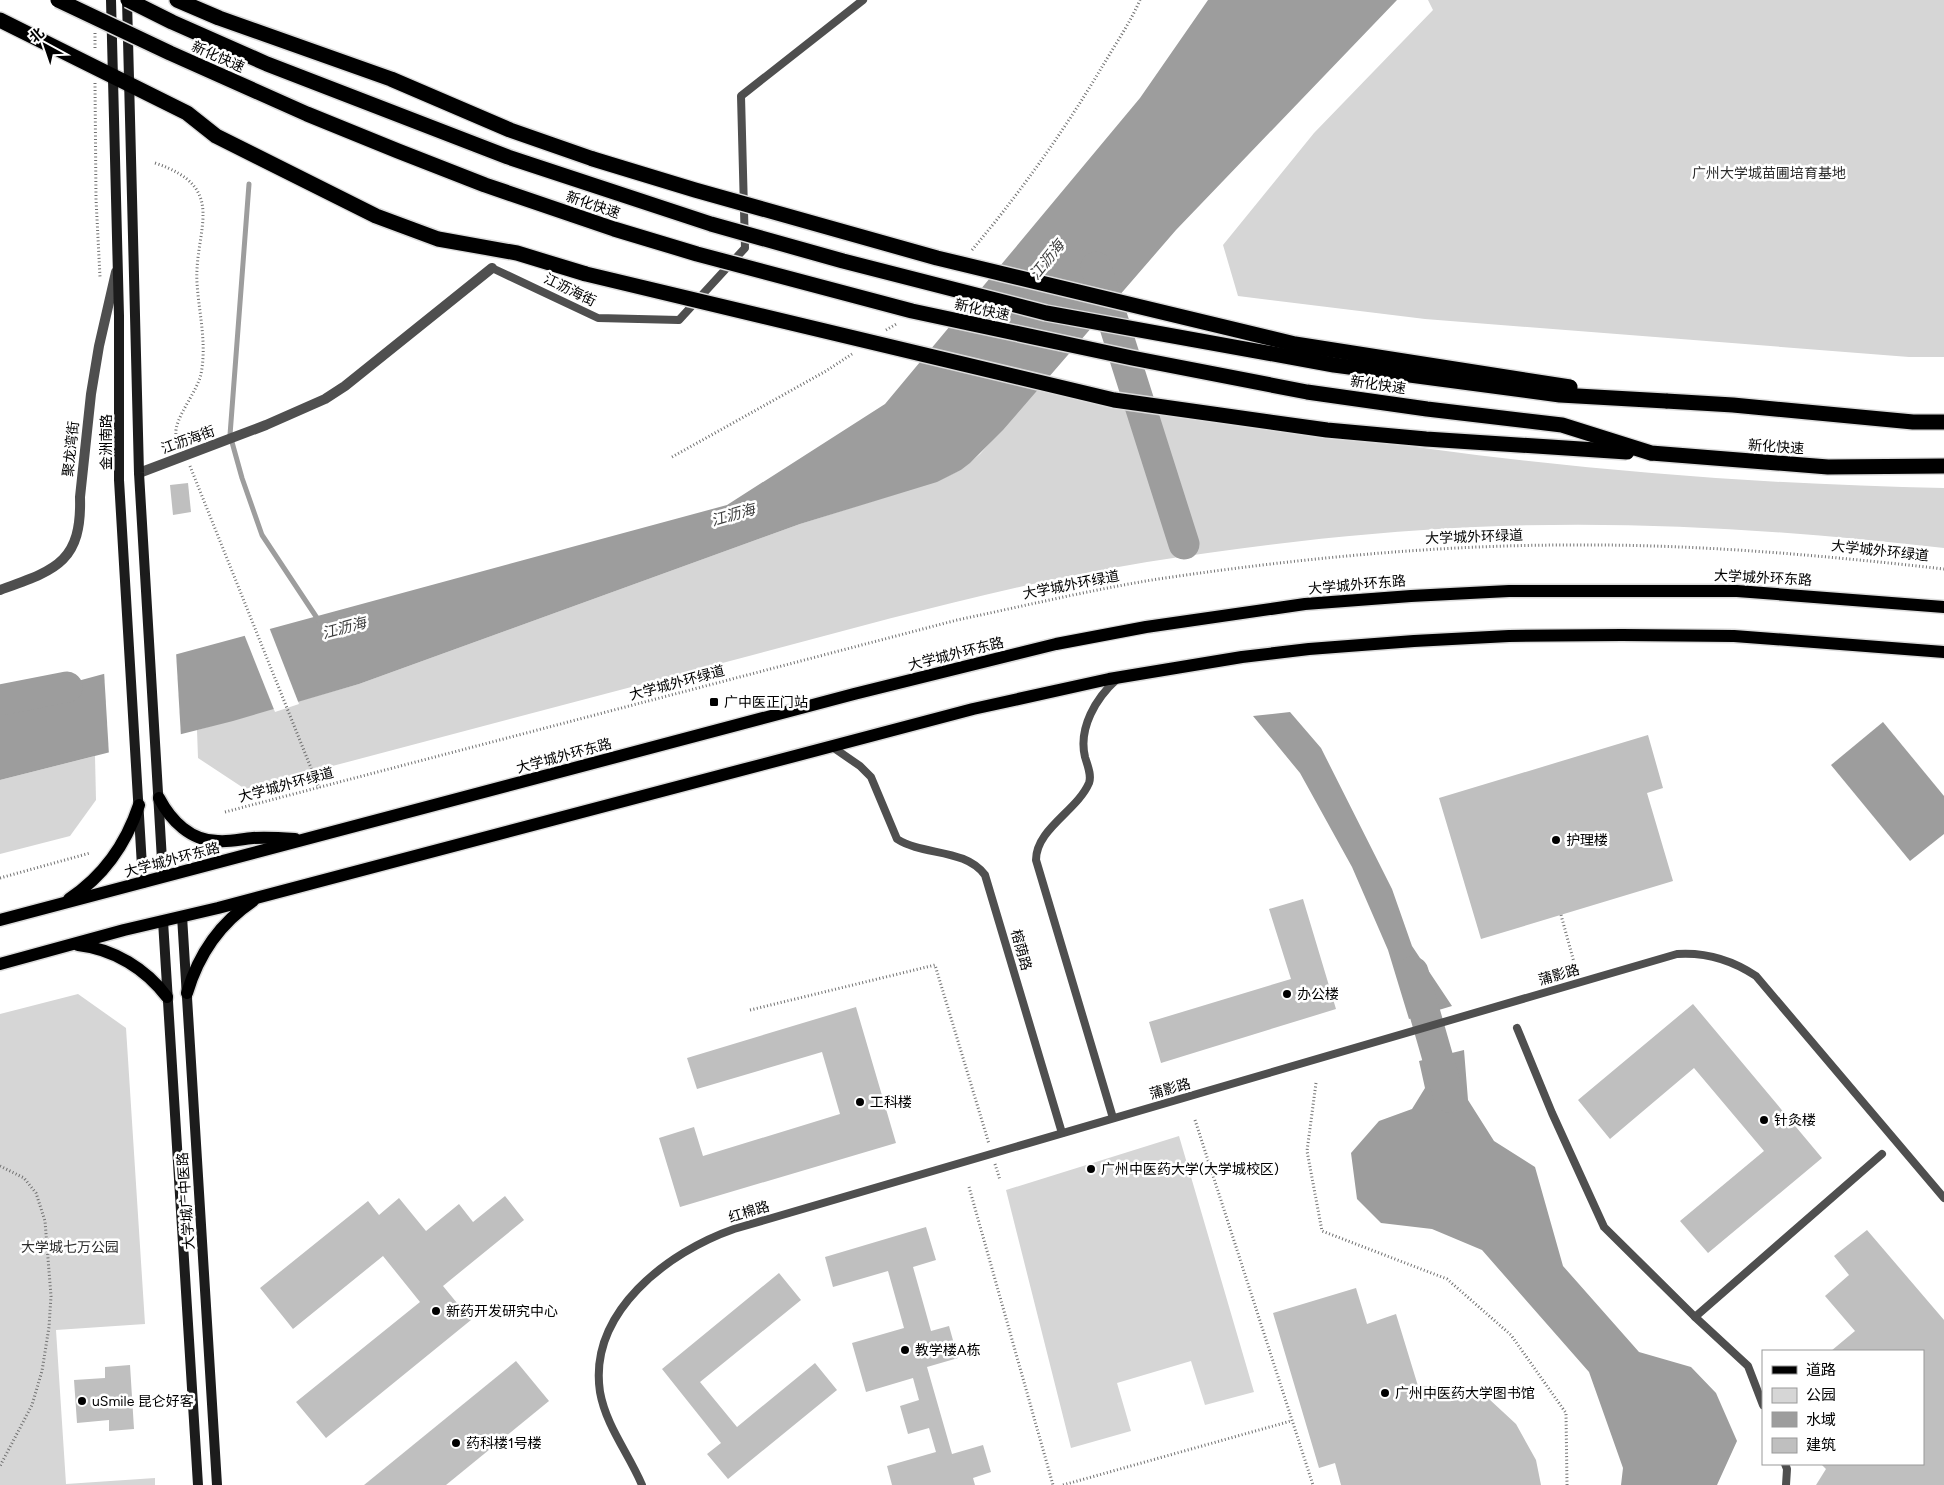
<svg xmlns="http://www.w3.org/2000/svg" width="1944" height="1485" viewBox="0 0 1944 1485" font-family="Figtree,'Noto Sans SC',sans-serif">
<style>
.green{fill:#d6d6d6}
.water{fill:#9d9d9d}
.pier{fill:#fff}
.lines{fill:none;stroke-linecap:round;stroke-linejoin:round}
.stream{stroke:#9d9d9d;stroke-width:5}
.river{stroke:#9d9d9d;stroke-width:31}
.building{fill:#bfbfbf}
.primary-casing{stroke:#dbdbdb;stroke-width:15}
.motorway-casing{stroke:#dbdbdb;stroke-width:18}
.path{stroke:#717171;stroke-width:3;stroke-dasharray:1 2.5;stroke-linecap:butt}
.service{stroke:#4f4f4f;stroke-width:8}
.minor{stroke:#4f4f4f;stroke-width:10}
.secondary{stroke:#1c1c1c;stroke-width:10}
.primary{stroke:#000;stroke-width:12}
.motorway{stroke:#000;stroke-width:15}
.motorway-bridge-casing{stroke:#dbdbdb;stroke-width:18;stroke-linecap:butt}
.motorway-bridge{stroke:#000;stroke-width:15}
.poi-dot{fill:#000;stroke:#fff;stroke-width:2}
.labels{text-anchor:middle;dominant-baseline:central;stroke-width:5;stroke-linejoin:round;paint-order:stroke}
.street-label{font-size:14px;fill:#000;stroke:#fff}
.park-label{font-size:14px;fill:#2d2d2d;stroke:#fff}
.poi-label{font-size:14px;fill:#000;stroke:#fff;text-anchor:start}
.water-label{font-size:15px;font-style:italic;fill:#3e3e3e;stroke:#fff}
</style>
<rect width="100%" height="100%" fill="#fff"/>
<!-- green -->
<g class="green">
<polygon points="1428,0 1944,0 1944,357 1909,357 1425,319 1238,296 1223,245 1314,133 1433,10"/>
<path d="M 1045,380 C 1142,399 1239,420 1336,435 C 1537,467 1741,484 1944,488 L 1944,548 C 1788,530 1632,520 1475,527 C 1365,532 1256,545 1147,562 C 1012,584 881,621 749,656 C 581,700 413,745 245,789 L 198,758 L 197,730 L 359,684 L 800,524 L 937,481 L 961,470 L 980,454 Z"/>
<polygon points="95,756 96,800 70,836 0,854 0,780"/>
<polygon points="78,994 126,1028 145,1324 56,1330 66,1484 155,1478 155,1485 0,1485 0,1014"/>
<polygon points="1179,1136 1254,1392 1205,1405 1191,1361 1117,1383 1131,1431 1071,1448 1006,1190"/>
</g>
<!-- water -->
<g class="water">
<polygon points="1208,0 1397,0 1176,230 1003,430 970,463 961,470 937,482 800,524 359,684 233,721 0,780 0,702 727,505 885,404 1140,98"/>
<polygon points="1290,712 1321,748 1392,889 1412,946 1452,1006 1409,1019 1388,950 1352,867 1300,773 1253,716"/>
<polygon points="1883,722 1944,796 1944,834 1910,861 1831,765"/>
<polygon points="1464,1050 1468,1100 1494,1141 1535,1167 1563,1266 1639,1352 1691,1367 1716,1393 1737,1441 1717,1485 1621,1485 1623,1468 1589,1372 1482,1250 1432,1229 1381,1223 1357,1199 1351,1153 1379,1121 1412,1109 1425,1088 1419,1061"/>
</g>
<!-- pier -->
<g class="pier">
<polygon points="269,627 299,704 275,712 244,634"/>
<polygon points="176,652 181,737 109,755 104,671"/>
</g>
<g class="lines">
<!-- stream -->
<polyline class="stream" points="249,184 230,435 242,478 262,535 319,621"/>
<!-- river -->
<g class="river">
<polyline points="1096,267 1184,544"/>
<polyline points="0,700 67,687"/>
<polyline points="1413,972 1449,1097"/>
</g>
</g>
<!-- building -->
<g class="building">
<polygon points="188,483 191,512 173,515 170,485"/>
<polygon points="1648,735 1663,788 1647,793 1673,881 1481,939 1439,798"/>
<polygon points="1303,899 1336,1009 1161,1063 1149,1022 1291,979 1269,909"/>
<polygon points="1693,1004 1822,1158 1708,1253 1680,1221 1764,1151 1694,1068 1610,1139 1578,1100"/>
<polygon points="856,1007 896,1143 680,1207 659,1138 694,1127 703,1156 840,1114 822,1052 697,1089 687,1058"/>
<polygon points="505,1196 524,1220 443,1286 471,1320 326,1438 296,1402 420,1302 383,1256 293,1329 260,1288 368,1201 379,1215 399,1198 426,1231 459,1204 473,1222"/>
<polygon points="926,1227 936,1260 913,1267 931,1331 949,1326 958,1358 927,1367 952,1454 983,1445 991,1472 973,1478 975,1485 892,1485 887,1466 936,1452 929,1428 908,1434 900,1406 919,1400 913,1378 866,1392 852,1343 904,1328 888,1271 833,1287 825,1257"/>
<polygon points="1867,1230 1944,1320 1944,1485 1816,1485 1826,1469 1821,1464 1923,1464 1923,1351 1831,1351 1855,1331 1825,1296 1849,1275 1834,1256"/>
<polygon points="779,1273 801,1300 700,1382 737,1427 815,1363 837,1390 728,1479 707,1454 721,1443 662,1369"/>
<polygon points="1356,1288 1367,1324 1396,1314 1418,1386 1457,1386 1489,1399 1516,1424 1536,1460 1541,1485 1341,1485 1335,1463 1319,1468 1273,1313"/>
<polygon points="516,1361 549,1401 446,1485 364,1485"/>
<polygon points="130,1365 134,1429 109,1431 109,1420 77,1423 74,1380 105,1378 105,1367"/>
</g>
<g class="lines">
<defs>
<g id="primary">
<path d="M 159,798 C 171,821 191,841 218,841 C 230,842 241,839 253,838 C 267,837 281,838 295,839"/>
<path d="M 69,899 C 104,876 126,844 139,805"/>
<polyline points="0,920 854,694 1056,644 1146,627 1305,604 1411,596 1509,591 1737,591 1944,607"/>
<path d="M 78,945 C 114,949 146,969 167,997"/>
<polyline points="0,964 124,930 218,908 973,709 1109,679 1242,657 1309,649 1414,641 1509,636 1622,635 1734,636 1944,652"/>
<path d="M 187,993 C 198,956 220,923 253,901"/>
</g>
<g id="motorway">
<polyline points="177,0 219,18 391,79 510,130 593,159"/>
<polyline points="0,20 187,113 216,136 376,216 438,239 517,253 586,274"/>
<polyline points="1666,401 1733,405 1913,422 1944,422"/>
<polyline points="1651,453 1828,467 1944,466"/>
</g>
</defs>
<!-- primary casing -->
<use href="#primary" class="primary-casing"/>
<!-- motorway casing -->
<use href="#motorway" class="motorway-casing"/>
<!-- path -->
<g class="path">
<polyline points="95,33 95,49"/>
<polyline points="95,83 96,199 100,277"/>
<path d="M 155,163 C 230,188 194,229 197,283 C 199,314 207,343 201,374 C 197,392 174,419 176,434 C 177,437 179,441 181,444"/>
<path d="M 972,250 C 1020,193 1064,131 1102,67 C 1115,45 1130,23 1140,0"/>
<polyline points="886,330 898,323"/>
<polyline points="672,457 826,371 852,354"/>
<polyline points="190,466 319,788"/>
<path d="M 225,812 L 957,620 C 1024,606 1090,590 1158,579 C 1294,559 1432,545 1571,545 C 1696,544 1820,555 1944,569"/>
<polyline points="0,878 90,853"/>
<polyline points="1561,915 1575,966"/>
<polyline points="750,1010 935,965 989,1144"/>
<polyline points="1316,1083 1307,1151 1322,1231 1447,1279 1511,1335 1566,1413 1567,1485"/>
<polyline points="1195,1120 1313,1485"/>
<polyline points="995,1164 1000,1180"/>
<polyline points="0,1166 24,1178 36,1193 45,1221 51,1296 49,1327 42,1371 32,1405 0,1466"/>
<polyline points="969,1187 1053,1485"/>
<polyline points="1063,1485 1291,1421"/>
</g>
<!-- service -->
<g class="service">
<polyline points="492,268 598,318 679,320 745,248 741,96 863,0"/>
<path d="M 831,746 L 860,766 L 871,777 L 897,839 C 923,856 965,848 985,875 L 1062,1133"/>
<polyline points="1517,1028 1552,1113 1604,1227 1695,1317"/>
<path d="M 1113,1118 L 1036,860 C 1036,829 1077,811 1089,783 C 1092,775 1087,764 1085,757 C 1078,728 1096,698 1117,679"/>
<polyline points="1763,1405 1748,1366 1695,1317 1882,1154"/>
<polyline points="1785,1464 1787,1469 1786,1485"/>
<path d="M 642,1485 C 629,1454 606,1426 600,1392 C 588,1312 668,1252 734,1229 L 1677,954 C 1707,952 1732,960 1756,976 L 1944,1198"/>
</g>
<!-- minor -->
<g class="minor">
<polyline points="139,473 266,425 325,399 345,386 492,268"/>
<path d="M 0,590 C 55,570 82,563 80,497 L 91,394 L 99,346 L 116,272"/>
</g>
<!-- secondary -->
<g class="secondary">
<polyline points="111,0 119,316 119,480 143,883"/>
<polyline points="127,0 139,473 163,877"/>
<polyline points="182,916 217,1485"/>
<polyline points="163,921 198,1485"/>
</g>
<!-- primary -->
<use href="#primary" class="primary"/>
<!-- motorway -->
<use href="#motorway" class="motorway"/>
<defs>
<g id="motorway-bridge">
<polyline points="58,0 170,53 307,114 398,151 485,185 614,229 697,254 912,311 1132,358 1307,392 1427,409 1562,425 1651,453"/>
<polyline points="128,0 172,22 267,64 508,157 711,224 843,261 1046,313 1334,365 1560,395 1666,401"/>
<polyline points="593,159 695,190 937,258 1295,344 1570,387"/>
<polyline points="586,274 1114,400 1327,430 1426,439 1627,452"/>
</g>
</defs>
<!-- motorway-bridge casing -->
<use href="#motorway-bridge" class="motorway-bridge-casing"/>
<!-- motorway-bridge -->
<use href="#motorway-bridge" class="motorway-bridge"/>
</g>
<!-- markers -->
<g class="poi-dot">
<rect x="709" y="697" width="10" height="10" rx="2.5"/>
<circle cx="1556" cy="840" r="5"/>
<circle cx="1287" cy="994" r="5"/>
<circle cx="860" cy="1102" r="5"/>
<circle cx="1764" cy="1120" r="5"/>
<circle cx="1091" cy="1169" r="5"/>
<circle cx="436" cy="1311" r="5"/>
<circle cx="905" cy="1350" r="5"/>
<circle cx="1385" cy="1393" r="5"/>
<circle cx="82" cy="1401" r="5"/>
<circle cx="456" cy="1443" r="5"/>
</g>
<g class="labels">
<!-- street labels -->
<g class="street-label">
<text transform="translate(218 57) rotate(24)">新化快速</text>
<text transform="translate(593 205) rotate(19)">新化快速</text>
<text transform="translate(570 290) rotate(26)">江沥海街</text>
<text transform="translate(982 310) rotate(12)">新化快速</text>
<text transform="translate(1378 385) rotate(8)">新化快速</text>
<text transform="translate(188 440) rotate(-20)">江沥海街</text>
<text transform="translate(106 442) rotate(-90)">金洲南路</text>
<text transform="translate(1776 447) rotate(4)">新化快速</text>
<text transform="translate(71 449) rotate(-84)">聚龙湾街</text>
<text transform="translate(1474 537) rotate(-2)">大学城外环绿道</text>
<text transform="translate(1880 551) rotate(6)">大学城外环绿道</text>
<text transform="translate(1763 578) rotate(3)">大学城外环东路</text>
<text transform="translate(1071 585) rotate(-11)">大学城外环绿道</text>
<text transform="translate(1357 585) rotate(-5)">大学城外环东路</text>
<text transform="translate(956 654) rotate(-14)">大学城外环东路</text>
<text transform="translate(677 683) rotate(-15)">大学城外环绿道</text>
<text transform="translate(564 756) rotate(-15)">大学城外环东路</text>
<text transform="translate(286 785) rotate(-15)">大学城外环绿道</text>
<text transform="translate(172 860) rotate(-15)">大学城外环东路</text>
<text transform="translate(1021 950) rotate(74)">榕荫路</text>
<text transform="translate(1559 975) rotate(-16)">蒲影路</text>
<text transform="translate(1170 1089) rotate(-16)">蒲影路</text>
<text transform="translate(186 1201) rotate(-94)">大学城广中医路</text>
<text transform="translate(749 1212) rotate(-17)">红棉路</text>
</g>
<!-- park labels -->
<g class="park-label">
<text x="1769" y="173">广州大学城苗圃培育基地</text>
<text x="70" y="1247">大学城七万公园</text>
</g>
<!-- poi labels -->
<g class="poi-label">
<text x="724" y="702">广中医正门站</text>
<text x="1566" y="840">护理楼</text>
<text x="1297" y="994">办公楼</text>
<text x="870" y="1102">工科楼</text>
<text x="1774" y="1120">针灸楼</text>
<text x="1101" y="1169">广州中医药大学(大学城校区)</text>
<text x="446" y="1311">新药开发研究中心</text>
<text x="915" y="1350">教学楼A栋</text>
<text x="1395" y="1393">广州中医药大学图书馆</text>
<text x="92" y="1401">uSmile 昆仑好客</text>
<text x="466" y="1443">药科楼1号楼</text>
</g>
<!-- water labels -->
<g class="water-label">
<text transform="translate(1047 260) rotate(-51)">江沥海</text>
<text transform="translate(733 515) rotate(-16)">江沥海</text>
<text transform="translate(344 628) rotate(-15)">江沥海</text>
</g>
</g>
<!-- legend -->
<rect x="1762" y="1350" width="162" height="115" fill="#ffffff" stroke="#999999"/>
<rect x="1772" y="1366" width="25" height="8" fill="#000000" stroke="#999999"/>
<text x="1806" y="1375" font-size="15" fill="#000000">道路</text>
<rect x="1772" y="1388" width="25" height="15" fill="#d6d6d6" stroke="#999999"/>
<text x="1806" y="1400" font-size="15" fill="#000000">公园</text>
<rect x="1772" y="1412" width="25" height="15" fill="#9d9d9d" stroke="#999999"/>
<text x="1806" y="1425" font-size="15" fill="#000000">水域</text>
<rect x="1772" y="1438" width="25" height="15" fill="#bfbfbf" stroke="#999999"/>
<text x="1806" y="1450" font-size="15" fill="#000000">建筑</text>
<!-- north arrow -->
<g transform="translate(45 45) rotate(320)" stroke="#ffffff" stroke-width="4" paint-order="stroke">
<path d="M0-4L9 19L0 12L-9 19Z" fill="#000000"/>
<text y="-8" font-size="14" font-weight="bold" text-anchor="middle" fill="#000000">北</text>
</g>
</svg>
